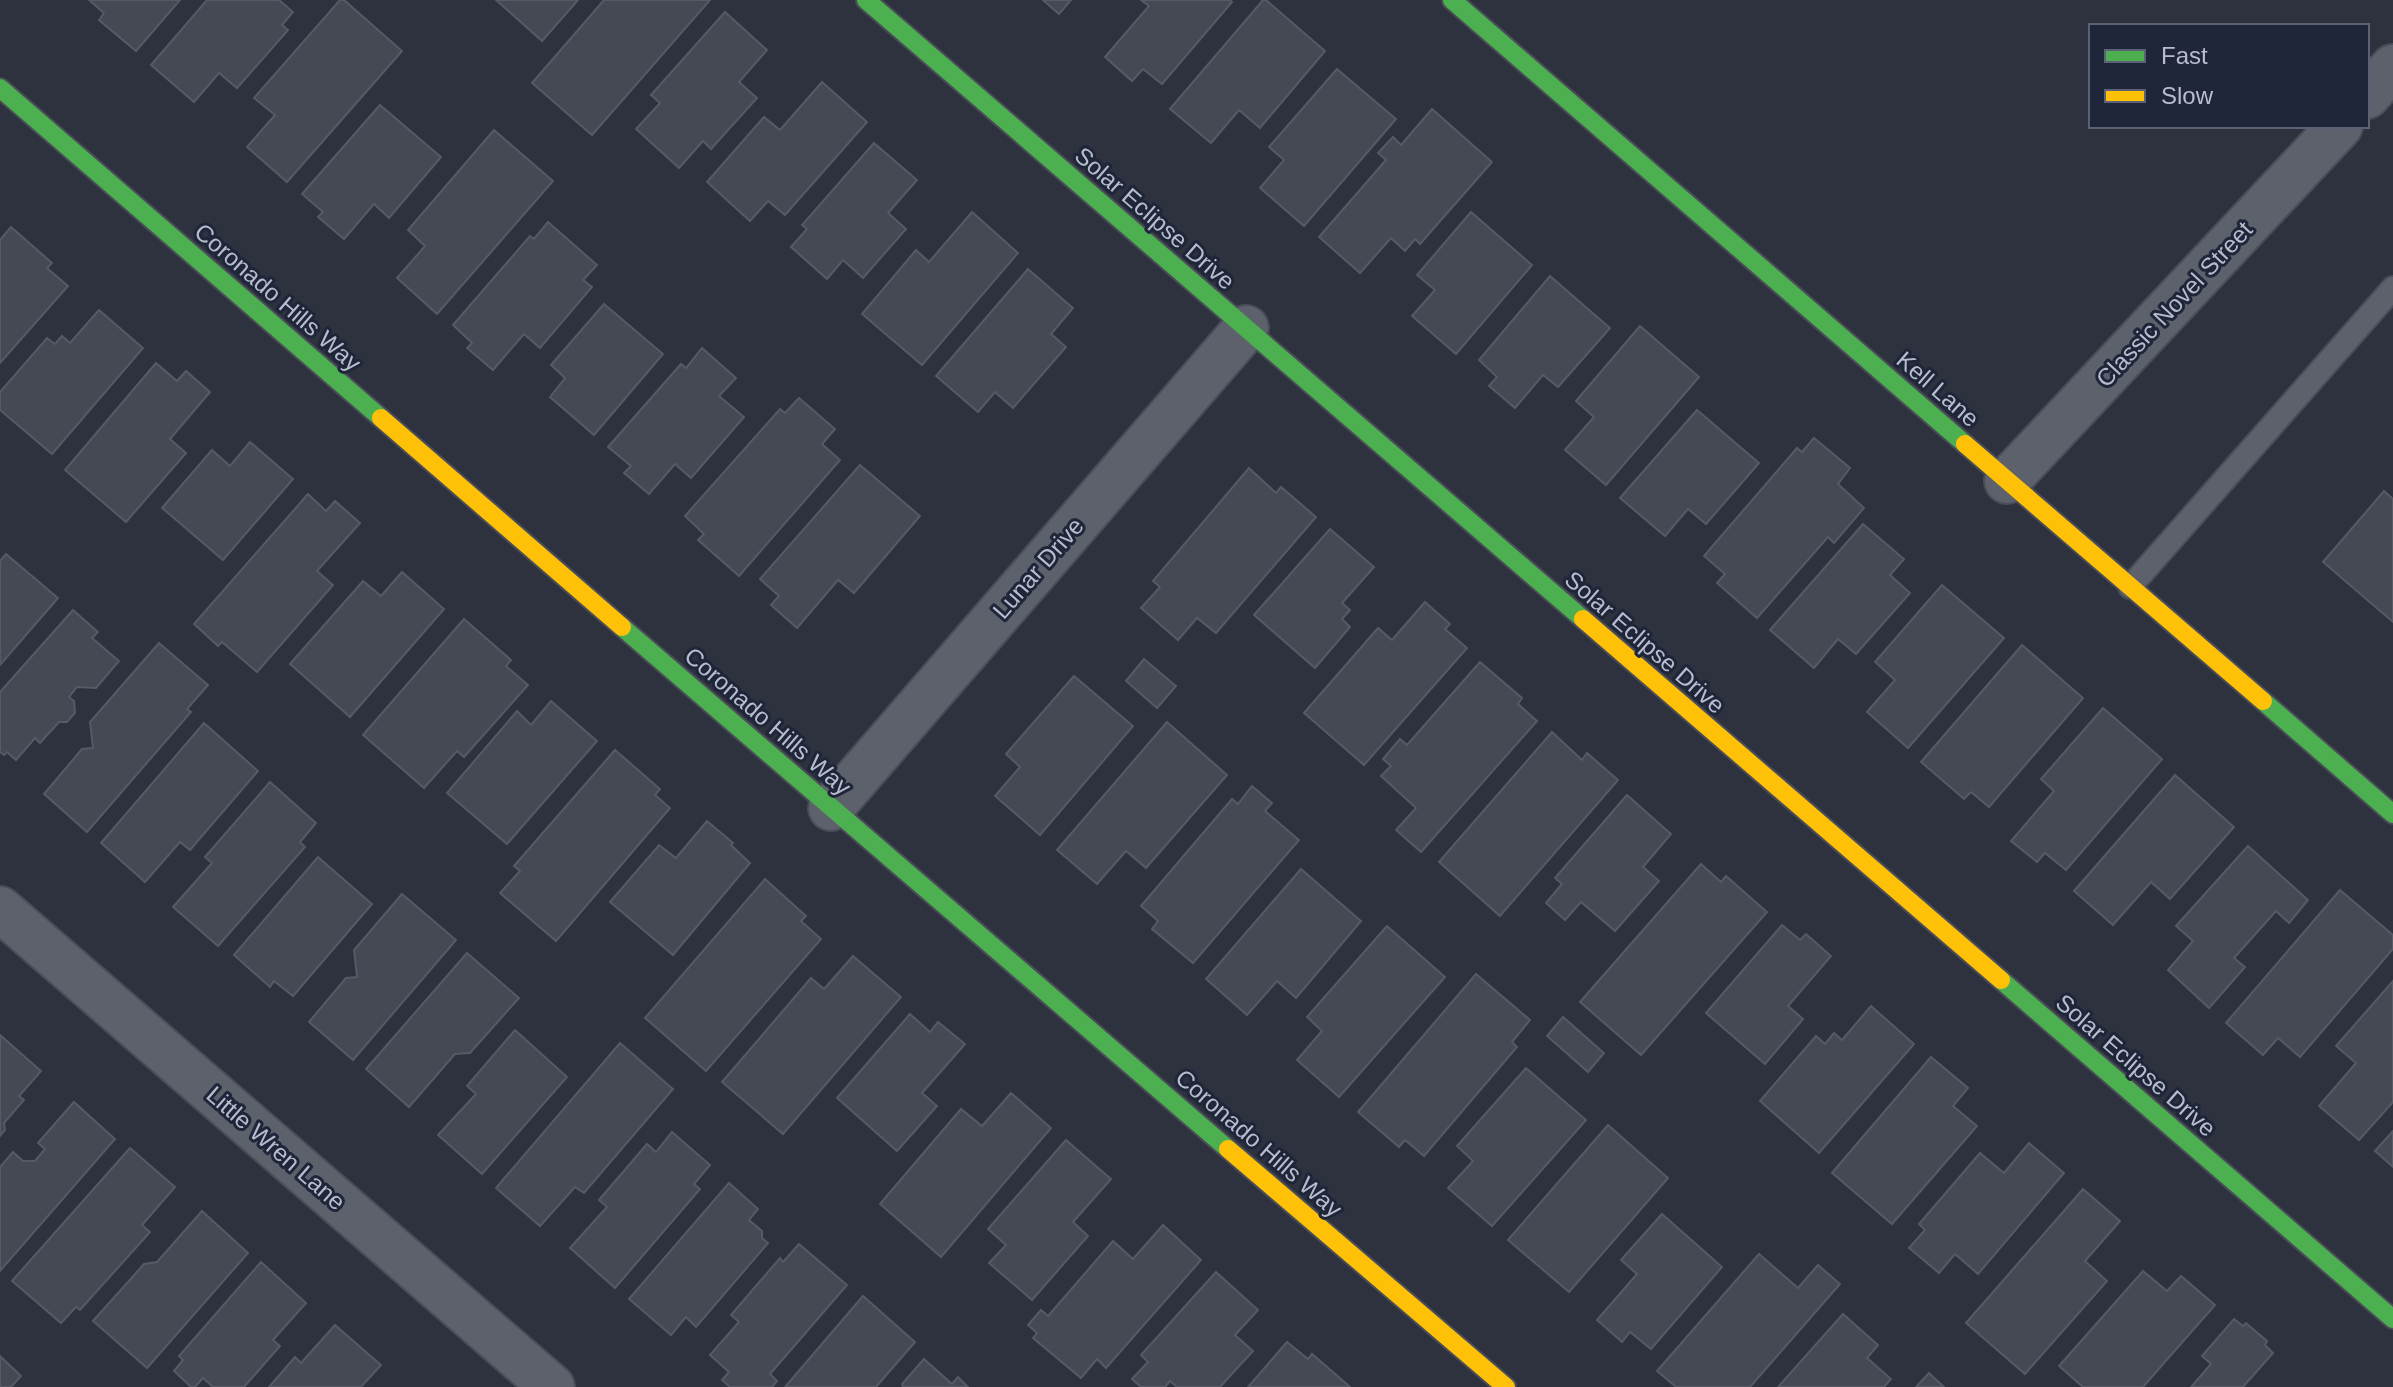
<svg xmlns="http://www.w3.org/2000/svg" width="2393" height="1387" viewBox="0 0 2393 1387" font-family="Helvetica,sans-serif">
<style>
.building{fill:#454953;stroke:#555a65;stroke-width:2}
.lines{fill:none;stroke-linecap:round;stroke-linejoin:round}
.lane-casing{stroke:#4a4d57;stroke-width:26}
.street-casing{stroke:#4a4d57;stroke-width:48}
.fast-casing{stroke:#4a4d57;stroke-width:22}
.slow-casing{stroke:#4a4d57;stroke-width:22}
.lane{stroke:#5d616b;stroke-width:22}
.street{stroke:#5d616b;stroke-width:44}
.fast{stroke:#4caf50;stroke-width:18}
.slow{stroke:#ffc107;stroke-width:18}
.labels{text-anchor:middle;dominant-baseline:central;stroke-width:6;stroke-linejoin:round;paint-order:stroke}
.street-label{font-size:24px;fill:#b8bdce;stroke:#1f263a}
</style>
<rect width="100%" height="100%" fill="#2d323e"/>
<!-- building -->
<g class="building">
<polygon points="89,0 180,0 136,51 99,20 104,13"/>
<polygon points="207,0 279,0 293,12 282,25 288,30 237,88 219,73 194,102 151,65"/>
<polygon points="340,0 344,0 402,51 287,182 247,147 275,115 254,98"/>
<polygon points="496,0 578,0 542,41"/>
<polygon points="604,0 710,0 592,135 532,83"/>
<polygon points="1043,0 1071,0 1059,14"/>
<polygon points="1141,0 1230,0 1232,2 1162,84 1143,69 1132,81 1105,57 1149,6"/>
<polygon points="1263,0 1266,0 1325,51 1260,128 1239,110 1211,143 1170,109"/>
<polygon points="725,12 767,50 739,82 757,98 711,149 703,141 679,168 636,129 660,103 651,95"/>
<polygon points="1337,69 1396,119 1304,226 1260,188 1284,160 1269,147"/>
<polygon points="822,82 867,122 785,215 768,201 750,221 707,182 764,117 780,130"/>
<polygon points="380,105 441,157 389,218 374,204 344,239 318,217 323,212 302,194"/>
<polygon points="1432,109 1492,162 1420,244 1415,239 1405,251 1391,238 1360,273 1319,237 1386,160 1378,153 1393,137 1401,145"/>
<polygon points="494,130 553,181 437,314 397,278 425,246 408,230"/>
<polygon points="874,143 917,180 888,213 906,229 863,278 843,260 827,279 791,247 807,229 802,225"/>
<polygon points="972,212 1018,253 922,365 862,314 916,250 929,262"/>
<polygon points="1471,212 1532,265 1456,354 1412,316 1435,290 1417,275"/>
<polygon points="548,222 597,265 583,280 592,287 540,348 524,334 493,370 467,348 472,343 453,325 530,236 534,239"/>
<polygon points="11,227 52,263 47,268 68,286 0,363 0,240"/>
<polygon points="1028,269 1073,308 1051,334 1066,347 1013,408 995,392 978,412 936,376"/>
<polygon points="1550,276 1610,328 1558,387 1543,375 1515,408 1489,386 1497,377 1479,360"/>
<polygon points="604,304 663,354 594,435 550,397 565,378 551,365"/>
<polygon points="99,310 143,348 52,454 0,410 0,392 47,338 55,344 62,336 70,343"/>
<polygon points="1640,326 1699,377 1606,485 1565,450 1594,417 1576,401"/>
<polygon points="702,348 736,378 719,396 744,417 691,478 675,464 649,494 624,473 631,466 608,447 681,364 686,368"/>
<polygon points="156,363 177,381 186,371 210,392 170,439 186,453 126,522 65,470"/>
<polygon points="799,398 835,429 822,444 840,460 739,576 698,540 704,534 685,516 780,409 785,413"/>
<polygon points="1697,410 1759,463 1706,524 1688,509 1665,536 1620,498"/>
<polygon points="1814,438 1850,468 1838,484 1864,508 1834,543 1828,537 1757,618 1717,583 1725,574 1704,556 1797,448 1802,452"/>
<polygon points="250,442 293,479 223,560 162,508 212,450 230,466"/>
<polygon points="860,465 920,516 854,593 838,580 797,628 771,605 779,596 760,579"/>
<polygon points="1249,468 1276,493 1281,487 1316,517 1216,633 1197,618 1178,640 1141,608 1160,587 1153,581"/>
<polygon points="2384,491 2393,499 2393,622 2323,562"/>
<polygon points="308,494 326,511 335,501 360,523 317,571 333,585 257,672 222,642 218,646 194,624"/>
<polygon points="1863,524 1904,559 1890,575 1910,593 1856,654 1838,639 1814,668 1770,630"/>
<polygon points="1330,529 1374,567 1342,603 1350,610 1342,619 1350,627 1315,668 1254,615"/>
<polygon points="6,554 58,598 0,665 0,561"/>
<polygon points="402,572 444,609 350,717 290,664 363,581 381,596"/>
<polygon points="1942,585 2004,638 1908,748 1867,712 1895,680 1875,662"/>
<polygon points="1425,602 1450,624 1445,629 1467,648 1364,765 1304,713 1378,628 1392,640"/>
<polygon points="73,610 98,632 92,638 119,661 96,688 77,687 69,697 74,701 75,713 67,722 59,722 40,743 35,738 16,760 7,752 4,755 0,752 0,692"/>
<polygon points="464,619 511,660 506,666 528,685 464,757 457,751 424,788 363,735"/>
<polygon points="159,643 208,685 187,709 191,712 87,832 44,794 82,749 93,748 90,722"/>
<polygon points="2022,645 2083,698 1989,807 1971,792 1964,799 1921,762"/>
<polygon points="1144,659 1176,686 1157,708 1126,681"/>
<polygon points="1480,662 1522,698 1518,704 1537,721 1421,852 1396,830 1416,808 1381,776 1391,766 1383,759 1400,739 1407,745"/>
<polygon points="1074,676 1133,726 1040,835 995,796 1020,767 1006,754"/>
<polygon points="551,701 597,741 507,844 447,793 517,711 531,725"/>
<polygon points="2103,708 2162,759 2066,870 2045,853 2037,862 2011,841 2054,791 2041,779"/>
<polygon points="1167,722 1227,775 1146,868 1126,851 1097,884 1057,850"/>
<polygon points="204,723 258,771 190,850 180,842 145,882 101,843"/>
<polygon points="1552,732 1582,760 1587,753 1618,780 1500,916 1439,862"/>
<polygon points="615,750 660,789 655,795 670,808 556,941 500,893 520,871 514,866"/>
<polygon points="2175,775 2234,827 2170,899 2151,882 2113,925 2074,891"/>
<polygon points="270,782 316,823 300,842 305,847 218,946 173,907 212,863 205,857"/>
<polygon points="1252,786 1272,803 1265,811 1299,840 1193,963 1152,929 1158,921 1141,906 1232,799 1238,804"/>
<polygon points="1627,795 1671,834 1643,867 1659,881 1615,931 1581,902 1565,920 1546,903 1562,884 1555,878"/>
<polygon points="707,821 733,843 731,845 750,863 673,955 610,902 659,845 676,858"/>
<polygon points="2248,846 2308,900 2289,923 2276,911 2234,958 2245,967 2209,1008 2168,970 2193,941 2176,926"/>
<polygon points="318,857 372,904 293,996 274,981 270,987 234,955"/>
<polygon points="1701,864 1721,882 1726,876 1767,912 1641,1055 1580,1002"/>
<polygon points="1301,869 1361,921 1296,998 1277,981 1247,1015 1206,979"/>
<polygon points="765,879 806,916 801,921 821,939 706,1071 645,1018"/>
<polygon points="2340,890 2393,935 2393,949 2300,1057 2278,1038 2263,1055 2226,1023"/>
<polygon points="402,894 456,940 353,1060 309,1022 346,978 357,977 354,950"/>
<polygon points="1782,925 1800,940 1806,934 1831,956 1788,1006 1803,1019 1765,1064 1706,1013"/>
<polygon points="1387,926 1445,977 1339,1097 1297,1060 1322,1031 1307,1017"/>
<polygon points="467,953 519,998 470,1053 455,1054 409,1107 366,1069"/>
<polygon points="853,956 901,997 783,1134 722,1082 811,978 824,989"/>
<polygon points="1476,974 1530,1020 1512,1042 1517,1047 1424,1156 1405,1140 1399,1147 1358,1112"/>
<polygon points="2393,981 2393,1102 2359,1140 2319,1106 2356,1063 2336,1046"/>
<polygon points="1871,1006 1914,1044 1819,1153 1760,1101 1816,1036 1825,1044 1834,1033 1842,1040"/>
<polygon points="910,1014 930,1032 938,1022 965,1044 922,1093 937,1106 897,1151 837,1098"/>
<polygon points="1563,1017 1604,1053 1588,1072 1547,1036"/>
<polygon points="515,1030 567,1077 482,1174 438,1135 476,1094 467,1086"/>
<polygon points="0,1035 41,1071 19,1096 24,1100 4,1123 5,1130 0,1136"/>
<polygon points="620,1043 673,1089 584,1193 575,1187 540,1226 496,1188"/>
<polygon points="1931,1057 1968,1088 1953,1106 1977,1126 1892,1224 1832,1173"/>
<polygon points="1526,1068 1586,1120 1492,1226 1448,1188 1473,1161 1457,1146"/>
<polygon points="1011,1093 1051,1128 941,1257 880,1204 961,1109 982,1126"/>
<polygon points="74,1102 115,1139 0,1271 0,1167 13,1152 23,1161 35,1161 45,1149 38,1143"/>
<polygon points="1608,1125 1668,1178 1569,1292 1508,1240"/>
<polygon points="2393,1131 2393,1167 2375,1151"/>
<polygon points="672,1132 710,1165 694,1184 700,1189 615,1288 570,1248 607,1207 599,1200 647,1144 656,1152"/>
<polygon points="1066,1140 1111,1179 1073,1222 1088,1236 1032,1300 989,1263 1006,1245 988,1229"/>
<polygon points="2029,1143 2064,1173 1978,1274 1955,1254 1939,1273 1909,1248 1925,1230 1919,1224 1980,1153 2004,1173"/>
<polygon points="130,1148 175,1187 142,1225 150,1232 80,1310 76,1307 61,1323 12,1281"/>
<polygon points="729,1183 758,1209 749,1220 762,1231 762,1238 768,1243 696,1327 686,1317 671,1335 629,1299"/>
<polygon points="2083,1189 2120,1221 2085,1261 2107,1281 2025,1374 1966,1323"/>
<polygon points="202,1211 248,1253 147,1368 93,1321 144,1264 157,1262"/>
<polygon points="1662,1214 1722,1267 1651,1349 1630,1332 1622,1342 1597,1320 1637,1274 1621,1260"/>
<polygon points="1163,1225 1201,1260 1106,1368 1097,1359 1081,1378 1033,1338 1037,1333 1028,1325 1041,1310 1048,1316 1113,1241 1133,1259"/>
<polygon points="799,1244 847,1285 770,1374 777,1381 772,1387 730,1387 722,1380 729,1372 710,1355 739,1322 731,1315 780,1258 783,1262"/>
<polygon points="1759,1254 1798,1288 1818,1265 1840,1284 1750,1387 1676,1387 1657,1371"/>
<polygon points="261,1262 306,1303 273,1340 280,1346 244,1387 213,1387 203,1378 195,1387 191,1387 174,1371 183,1360 179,1356"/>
<polygon points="2143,1271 2167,1291 2181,1276 2215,1305 2143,1387 2083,1387 2059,1366"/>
<polygon points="1216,1272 1258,1310 1235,1335 1253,1351 1220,1387 1177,1387 1170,1381 1165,1387 1141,1387 1132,1379 1148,1362 1141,1355"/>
<polygon points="863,1296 915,1342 876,1387 785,1387"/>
<polygon points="1843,1314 1878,1345 1867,1358 1891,1379 1884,1387 1778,1387"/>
<polygon points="2234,1319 2243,1326 2246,1323 2267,1341 2265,1345 2273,1353 2243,1387 2191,1387 2211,1364 2202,1356"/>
<polygon points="335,1325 381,1365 361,1387 269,1387 295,1357 301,1363"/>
<polygon points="1287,1342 1308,1359 1312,1354 1350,1387 1248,1387"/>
<polygon points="0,1356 21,1376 11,1387 0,1387"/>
<polygon points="924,1359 952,1384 958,1377 968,1387 903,1387 902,1384"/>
<polygon points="1929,1373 1944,1387 1916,1387"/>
</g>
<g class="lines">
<defs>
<polyline id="lane" points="2130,587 2393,288"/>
<g id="street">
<polyline points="2367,96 2393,67"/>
<polyline points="2007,481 2340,126"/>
<polyline points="831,808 1246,328"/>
<polyline points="0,909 552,1387"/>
</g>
<g id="fast">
<polyline points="866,0 1583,619"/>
<polyline points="1452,0 1965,444"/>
<polyline points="0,88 381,418"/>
<polyline points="622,627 1228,1149"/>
<polyline points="2263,701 2393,814"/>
<polyline points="2001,980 2393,1319"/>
</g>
<g id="slow">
<polyline points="381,418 622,627"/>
<polyline points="1965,444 2263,701"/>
<polyline points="1583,619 2001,980"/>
<polyline points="1228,1149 1506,1387"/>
</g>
</defs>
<!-- lane casing -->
<use href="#lane" class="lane-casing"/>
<!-- street casing -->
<use href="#street" class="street-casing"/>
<!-- fast casing -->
<use href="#fast" class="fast-casing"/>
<!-- slow casing -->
<use href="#slow" class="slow-casing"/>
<!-- lane -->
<use href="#lane" class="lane"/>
<!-- street -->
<use href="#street" class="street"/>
<!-- fast -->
<use href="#fast" class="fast"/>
<!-- slow -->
<use href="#slow" class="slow"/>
</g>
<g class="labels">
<!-- street labels -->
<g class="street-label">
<text transform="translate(1155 218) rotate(41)">Solar Eclipse Drive</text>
<text transform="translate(278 297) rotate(41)">Coronado Hills Way</text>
<text transform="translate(2174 304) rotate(-47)">Classic Novel Street</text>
<text transform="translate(1938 389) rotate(41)">Kell Lane</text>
<text transform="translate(1038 568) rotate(-49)">Lunar Drive</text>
<text transform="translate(1645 642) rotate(41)">Solar Eclipse Drive</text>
<text transform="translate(768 721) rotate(41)">Coronado Hills Way</text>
<text transform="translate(2136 1065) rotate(41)">Solar Eclipse Drive</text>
<text transform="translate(1259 1143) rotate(41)">Coronado Hills Way</text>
<text transform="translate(276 1148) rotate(41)">Little Wren Lane</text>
</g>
</g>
<!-- legend -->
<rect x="2089" y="24" width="280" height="104" fill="#1f263a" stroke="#5c6275" stroke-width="2"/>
<rect x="2105" y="50" width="40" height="12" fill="#4caf50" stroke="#5c6275" stroke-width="2"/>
<text x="2161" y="64" font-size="24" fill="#b8bdce">Fast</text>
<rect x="2105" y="90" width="40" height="12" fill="#ffc107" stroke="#5c6275" stroke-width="2"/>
<text x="2161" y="104" font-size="24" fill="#b8bdce">Slow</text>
</svg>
